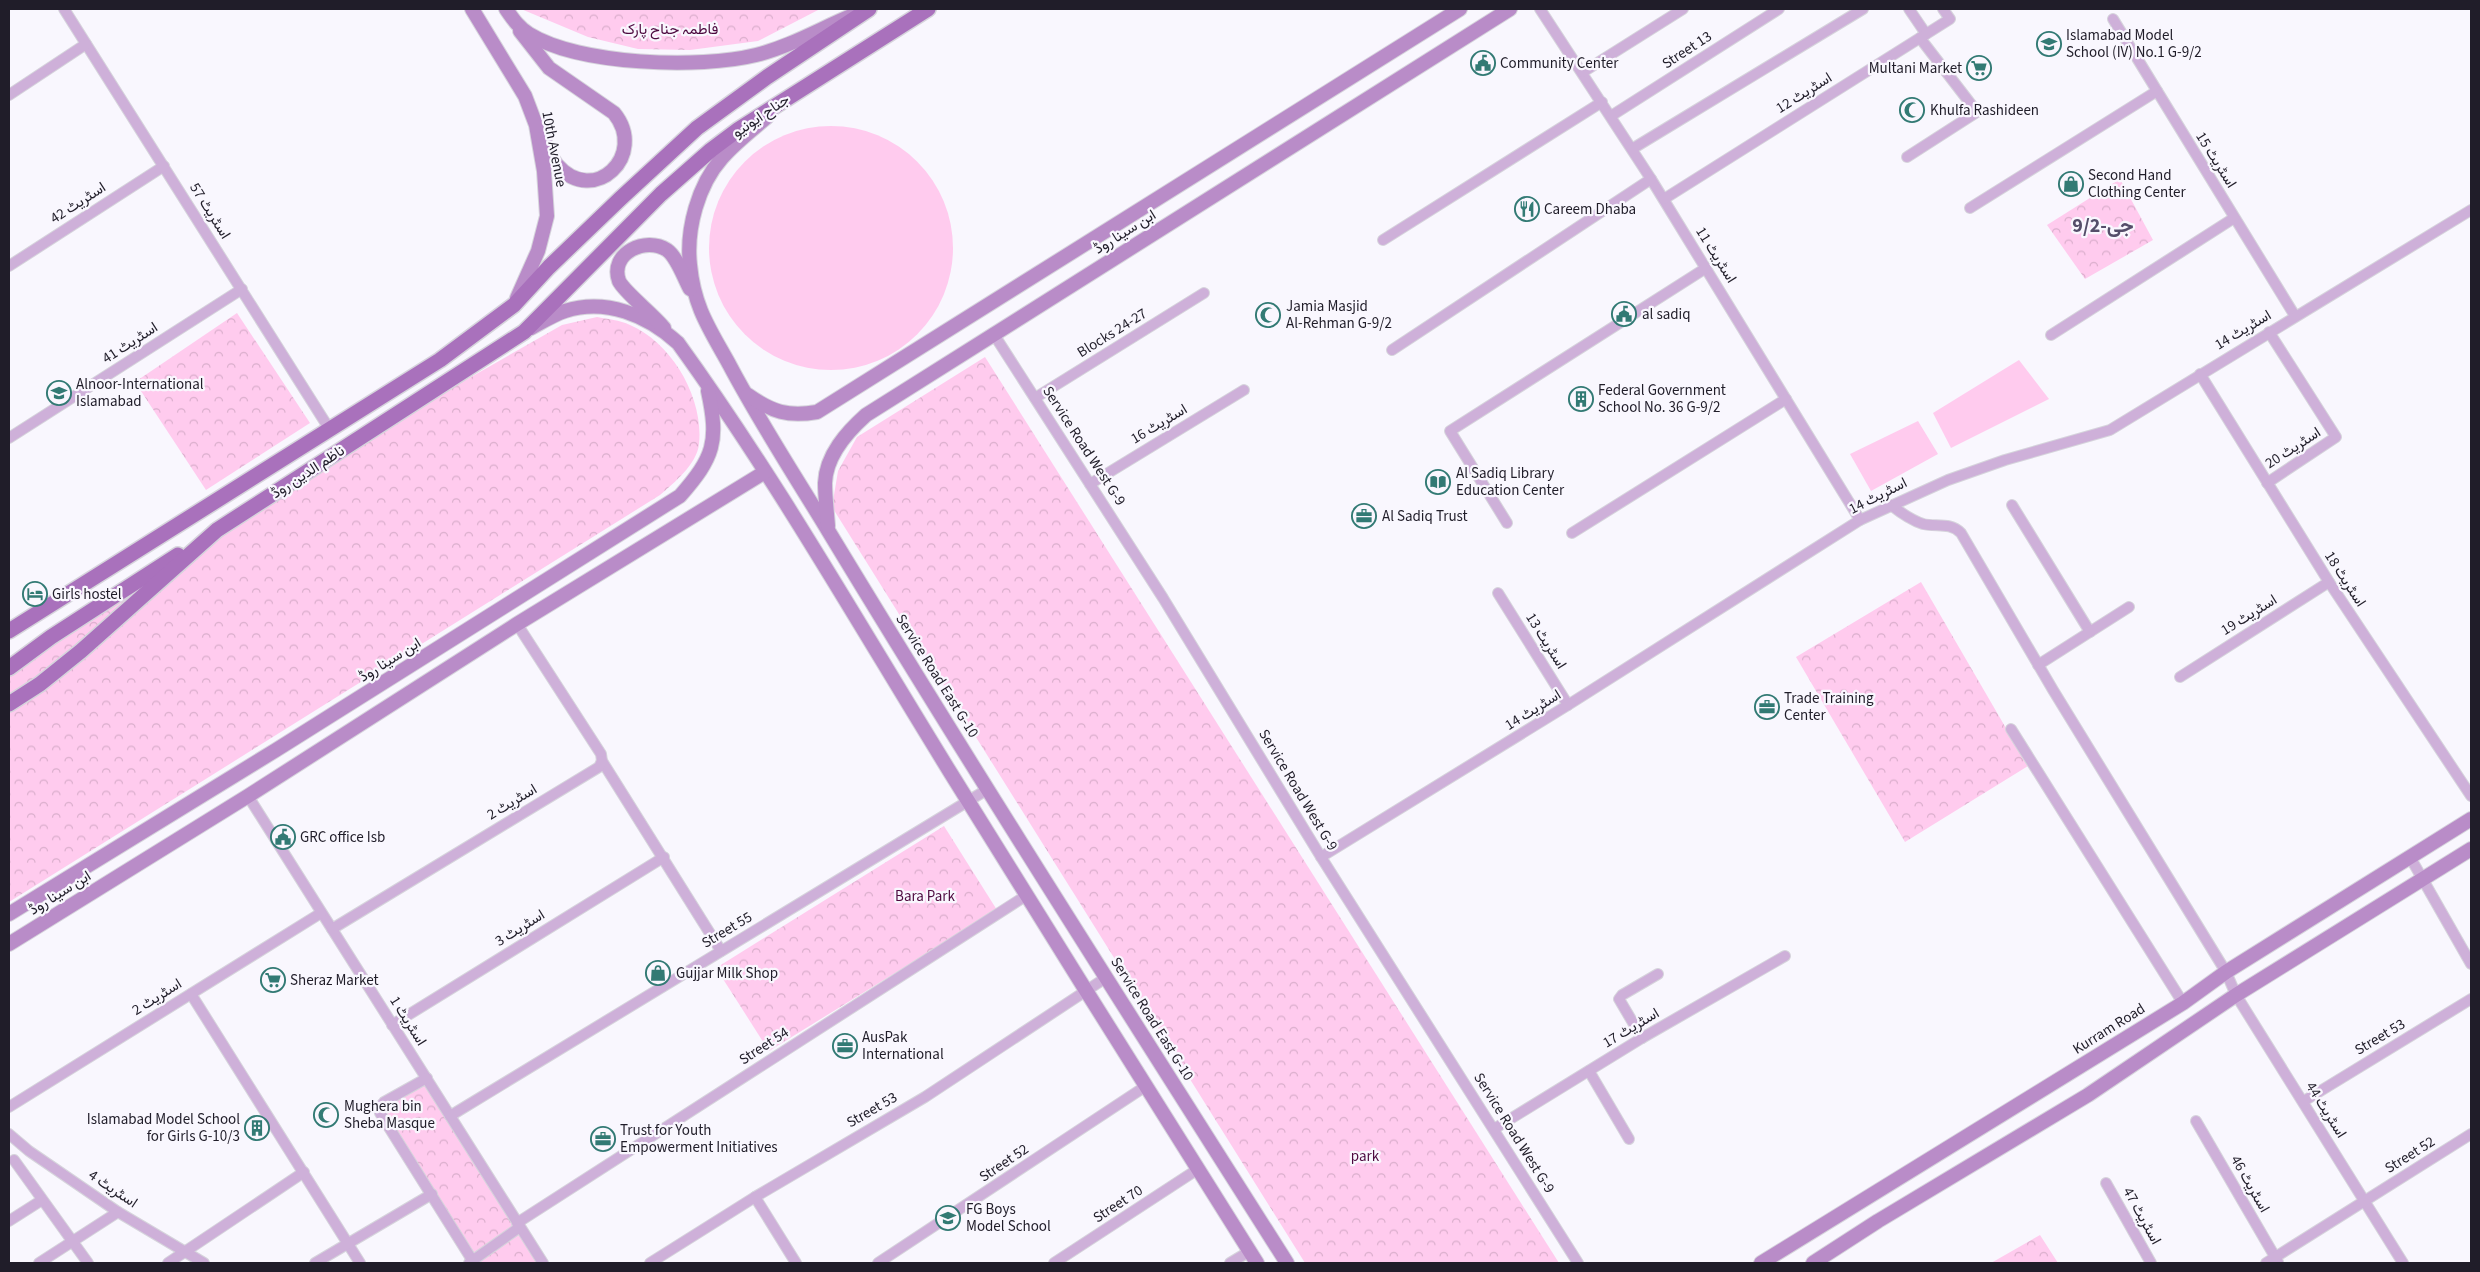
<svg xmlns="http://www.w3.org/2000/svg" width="2480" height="1272" viewBox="0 0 2480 1272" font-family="'Source Sans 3',Vazirmatn,sans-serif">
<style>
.grass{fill:#ffcbee}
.forest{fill:url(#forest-crowns)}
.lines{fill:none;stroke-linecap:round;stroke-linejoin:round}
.street-casing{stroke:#d6d4dc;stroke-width:12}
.secondary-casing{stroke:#d6d4dc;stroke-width:16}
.primary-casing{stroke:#d6d4dc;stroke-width:18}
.street{stroke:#ceb0d9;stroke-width:10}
.secondary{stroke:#b98cc8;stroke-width:14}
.primary{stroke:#a971bc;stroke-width:15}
.labels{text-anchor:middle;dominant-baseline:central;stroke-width:4.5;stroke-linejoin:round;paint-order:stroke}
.park-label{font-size:15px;fill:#4d093f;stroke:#f9f7fe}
.poi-label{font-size:15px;fill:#201d29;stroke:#f9f7fe;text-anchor:start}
.street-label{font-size:15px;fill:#201d29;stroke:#f9f7fe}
.district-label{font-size:20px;font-weight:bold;fill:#554e6a;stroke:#f9f7fe}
</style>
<defs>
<pattern id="forest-crowns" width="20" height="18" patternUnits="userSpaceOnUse" patternTransform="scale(1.25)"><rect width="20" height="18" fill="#ffcbee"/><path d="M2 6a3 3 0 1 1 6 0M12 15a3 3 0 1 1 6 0" fill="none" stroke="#daaecc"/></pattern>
</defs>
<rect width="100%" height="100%" fill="#f9f7fe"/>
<!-- grass -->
<g class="grass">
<circle cx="831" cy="248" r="122"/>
<polygon points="2019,360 2049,399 1951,448 1933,413"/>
<polygon points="1918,421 1938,454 1871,491 1850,454"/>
</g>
<!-- forest -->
<g class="forest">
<polygon points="521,9 820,9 758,41 690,50 638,49 588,37"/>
<polygon points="2120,179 2153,240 2085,279 2047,225"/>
<polygon points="237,313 310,423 206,490 135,382"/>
<path d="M 597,317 C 607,319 620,320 630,325 C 672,343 704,398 699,444 C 697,464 674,483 660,495 L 9,902 L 9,665 L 422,405 L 562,325 Z"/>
<polygon points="985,357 1559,1263 1305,1263 832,507 838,471 857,437"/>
<polygon points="1921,582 2028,766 1905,842 1796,657"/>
<polygon points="944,826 997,910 769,1051 716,968"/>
<polygon points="428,1080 542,1263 480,1263 383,1108"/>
<polygon points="2040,1235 2058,1263 1990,1263 1991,1263"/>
</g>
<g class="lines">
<defs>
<g id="street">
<polyline points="64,9 330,430"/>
<polyline points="1540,9 1651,179 1860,520"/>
<polyline points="1909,9 1926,34"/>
<polyline points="2113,19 2295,316"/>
<polyline points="1583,72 1683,9"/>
<polyline points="9,95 86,44"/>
<polyline points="1611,116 1779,9"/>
<polyline points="1632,149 1863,9"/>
<polyline points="1907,157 1977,112 1920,38"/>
<polyline points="1664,199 1950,19 1943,9"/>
<polyline points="1970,208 2157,91"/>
<polyline points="1383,240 1602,102"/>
<polyline points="9,266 164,166"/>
<polyline points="993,333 1163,598 1321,857 1578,1263"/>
<polyline points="2051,335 2234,218"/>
<polyline points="1392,350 1651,179"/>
<polyline points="2200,374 2329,582 2471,796"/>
<polyline points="1035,398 1204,293"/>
<polyline points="9,438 242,289"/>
<polyline points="2267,483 2336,437 2269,332"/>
<polyline points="1090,484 1244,390"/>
<path d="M 1891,505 C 1901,513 1911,520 1923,524 C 1937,527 1950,522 1961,533 L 2053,690 L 2226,972 L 2236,995 L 2403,1263"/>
<polyline points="2012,505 2090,632"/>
<polyline points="1507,523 1450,431 1706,268"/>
<polyline points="1572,533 1786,399"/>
<polyline points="1498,593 1568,705"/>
<polyline points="517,624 601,754 602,761 721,951"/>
<polyline points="2038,665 2129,607"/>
<polyline points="2180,677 2329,582"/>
<polyline points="2011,729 2183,1003"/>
<polyline points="248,796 543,1263"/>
<polyline points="1321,857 1568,705 1860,520 1948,480 2005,460 2110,430 2471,210"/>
<polyline points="2410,857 2471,964"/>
<polyline points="332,929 599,767 602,761"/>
<polyline points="191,994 360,1263"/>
<polyline points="392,1025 664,857"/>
<polyline points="1642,1038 1619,999 1622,995 1658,974"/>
<polyline points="1589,1071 1629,1139"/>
<polyline points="427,1078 384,1102 379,1108 380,1113 474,1263"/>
<polyline points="2304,1101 2471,999"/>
<polyline points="9,1107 321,913"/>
<polyline points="450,1116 988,789"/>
<polyline points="2196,1121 2278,1262"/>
<polyline points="1494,1129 1642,1038 1785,956"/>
<polyline points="9,1134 29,1151 118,1212 204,1263"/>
<polyline points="14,1160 88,1263"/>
<polyline points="2106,1183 2151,1263"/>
<polyline points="755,1197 796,1263"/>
<polyline points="9,1221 42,1200"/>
<polyline points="517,1223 1027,895"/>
<polyline points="39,1263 118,1212"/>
<polyline points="168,1263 304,1172"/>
<polyline points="315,1263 432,1194"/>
<polyline points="469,1263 520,1227"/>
<polyline points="650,1263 755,1197 925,1097 1107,977"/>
<polyline points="878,1263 1146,1086"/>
<polyline points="1054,1263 1198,1169"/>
<polyline points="1230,1263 1250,1251"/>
<polyline points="2266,1263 2471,1134"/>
</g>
<g id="secondary">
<polyline points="472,9 525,96 536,125 544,171 547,216 538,251 517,298"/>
<path d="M 506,9 C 513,19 518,27 529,34 C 579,65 700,69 756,55 C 789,47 820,29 851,16"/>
<path d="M 520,31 L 549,68 L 614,113 C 648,155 594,207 557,165 C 551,158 547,147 543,138"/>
<path d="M 767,117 C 752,130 735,143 722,158 C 698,185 686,229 690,265 C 694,307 709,328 729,364 C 759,421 795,476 829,532 C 978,778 1133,1020 1287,1263"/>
<path d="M 531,328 C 542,322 553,315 565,311 C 606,298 647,315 678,343 C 777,480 861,628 950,772 C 1051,936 1155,1100 1257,1263"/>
<path d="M 664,328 C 654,315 624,292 619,281 C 609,253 646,236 667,250 C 677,257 684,278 690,289"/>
<path d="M 748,395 C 772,412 788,417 817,412 L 1460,9"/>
<path d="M 828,526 C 827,512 825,497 825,483 C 826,455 847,432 866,415 L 1510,9"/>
<path d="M 9,914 L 276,750 L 680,496 C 714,457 719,442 708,391"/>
<polyline points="9,944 248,796 517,624 765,472"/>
<polyline points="1761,1263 2183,1003 2226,972 2471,819"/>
<polyline points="1813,1263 1878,1221 2088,1095 2236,995 2471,849"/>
</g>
<g id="primary">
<polyline points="9,631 440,360 514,305 549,267 621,198 697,128 767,77 869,9"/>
<polyline points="9,668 51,637 178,555"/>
<polyline points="9,704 40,684 81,651 217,530 524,332 661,194 711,150 739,129 928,9"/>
</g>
</defs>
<!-- street casing -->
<use href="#street" class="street-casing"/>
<!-- secondary casing -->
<use href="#secondary" class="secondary-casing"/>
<!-- primary casing -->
<use href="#primary" class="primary-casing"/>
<!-- street -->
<use href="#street" class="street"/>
<!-- secondary -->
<use href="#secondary" class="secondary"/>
<!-- primary -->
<use href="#primary" class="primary"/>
</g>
<!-- icons -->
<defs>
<symbol id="school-ring" viewBox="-11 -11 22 22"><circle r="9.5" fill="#f9f7fe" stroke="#327a74" stroke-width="1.5"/><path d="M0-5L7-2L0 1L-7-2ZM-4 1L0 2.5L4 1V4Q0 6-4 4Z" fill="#327a74"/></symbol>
<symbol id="civic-ring" viewBox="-11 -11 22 22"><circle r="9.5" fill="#f9f7fe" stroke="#327a74" stroke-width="1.5"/><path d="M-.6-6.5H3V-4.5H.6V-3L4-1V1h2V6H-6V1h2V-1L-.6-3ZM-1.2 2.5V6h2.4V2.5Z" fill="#327a74"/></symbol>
<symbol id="supermarket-ring" viewBox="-11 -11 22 22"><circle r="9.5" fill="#f9f7fe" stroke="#327a74" stroke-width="1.5"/><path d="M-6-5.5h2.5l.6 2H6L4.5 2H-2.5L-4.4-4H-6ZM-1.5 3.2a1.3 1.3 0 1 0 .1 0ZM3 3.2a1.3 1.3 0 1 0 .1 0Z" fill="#327a74"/></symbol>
<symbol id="mosque-ring" viewBox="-11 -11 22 22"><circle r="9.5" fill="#f9f7fe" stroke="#327a74" stroke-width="1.5"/><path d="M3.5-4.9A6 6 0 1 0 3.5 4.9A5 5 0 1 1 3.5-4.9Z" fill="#327a74"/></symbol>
<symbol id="shop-ring" viewBox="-11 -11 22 22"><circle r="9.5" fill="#f9f7fe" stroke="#327a74" stroke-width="1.5"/><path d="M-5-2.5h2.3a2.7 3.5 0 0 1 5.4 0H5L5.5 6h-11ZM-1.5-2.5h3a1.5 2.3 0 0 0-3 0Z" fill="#327a74"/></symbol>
<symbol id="restaurant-ring" viewBox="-11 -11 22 22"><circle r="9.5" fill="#f9f7fe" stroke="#327a74" stroke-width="1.5"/><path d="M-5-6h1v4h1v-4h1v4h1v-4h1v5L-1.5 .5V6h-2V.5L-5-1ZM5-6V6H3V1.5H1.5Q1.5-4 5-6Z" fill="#327a74"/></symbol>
<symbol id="building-ring" viewBox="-11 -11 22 22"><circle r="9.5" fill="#f9f7fe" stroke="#327a74" stroke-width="1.5"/><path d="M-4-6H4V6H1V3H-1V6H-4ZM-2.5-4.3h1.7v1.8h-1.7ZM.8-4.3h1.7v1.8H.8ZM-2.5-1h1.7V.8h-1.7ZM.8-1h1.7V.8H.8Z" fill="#327a74"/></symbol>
<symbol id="library-ring" viewBox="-11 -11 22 22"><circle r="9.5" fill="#f9f7fe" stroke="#327a74" stroke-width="1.5"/><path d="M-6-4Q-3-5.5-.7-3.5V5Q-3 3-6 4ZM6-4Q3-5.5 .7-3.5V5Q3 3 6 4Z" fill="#327a74"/></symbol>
<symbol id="office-ring" viewBox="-11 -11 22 22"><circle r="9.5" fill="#f9f7fe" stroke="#327a74" stroke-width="1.5"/><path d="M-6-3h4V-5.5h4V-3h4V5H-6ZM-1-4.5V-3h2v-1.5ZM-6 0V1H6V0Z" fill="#327a74"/></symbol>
<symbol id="hotel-ring" viewBox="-11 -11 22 22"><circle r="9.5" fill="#f9f7fe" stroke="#327a74" stroke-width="1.5"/><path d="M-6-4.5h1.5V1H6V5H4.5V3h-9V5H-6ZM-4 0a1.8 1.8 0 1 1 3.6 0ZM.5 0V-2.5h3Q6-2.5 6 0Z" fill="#327a74"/></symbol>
</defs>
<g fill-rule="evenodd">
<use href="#school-ring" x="2035" y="30" width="28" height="28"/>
<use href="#civic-ring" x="1469" y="49" width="28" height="28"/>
<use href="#supermarket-ring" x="1965" y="54" width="28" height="28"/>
<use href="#mosque-ring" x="1898" y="96" width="28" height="28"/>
<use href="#shop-ring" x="2057" y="170" width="28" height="28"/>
<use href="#restaurant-ring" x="1513" y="195" width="28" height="28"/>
<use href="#civic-ring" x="1610" y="300" width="28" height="28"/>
<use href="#mosque-ring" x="1254" y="301" width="28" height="28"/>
<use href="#school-ring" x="45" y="379" width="28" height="28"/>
<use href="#building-ring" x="1567" y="385" width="28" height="28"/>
<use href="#library-ring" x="1424" y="468" width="28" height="28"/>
<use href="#office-ring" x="1350" y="502" width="28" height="28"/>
<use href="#hotel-ring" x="21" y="580" width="28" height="28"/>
<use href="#office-ring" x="1753" y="693" width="28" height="28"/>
<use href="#civic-ring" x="269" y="823" width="28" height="28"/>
<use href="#shop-ring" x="644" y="959" width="28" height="28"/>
<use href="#supermarket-ring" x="259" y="966" width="28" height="28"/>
<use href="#office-ring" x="831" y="1032" width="28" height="28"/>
<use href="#mosque-ring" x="312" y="1101" width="28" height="28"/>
<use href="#building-ring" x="243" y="1114" width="28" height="28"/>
<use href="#office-ring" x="589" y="1125" width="28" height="28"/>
<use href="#school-ring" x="934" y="1204" width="28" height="28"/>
</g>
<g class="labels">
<!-- park labels -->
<g class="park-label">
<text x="670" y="29">فاطمہ جناح پارک</text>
<text x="925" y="896">Bara Park</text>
<text x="1365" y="1156">park</text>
</g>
<!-- poi labels -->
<g class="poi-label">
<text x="2066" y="35">Islamabad Model<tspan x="2066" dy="17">School (IV) No.1 G-9/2</tspan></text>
<text x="1500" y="63">Community Center</text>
<text x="1962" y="68" text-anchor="end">Multani Market</text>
<text x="1930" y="110">Khulfa Rashideen</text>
<text x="2088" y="175">Second Hand<tspan x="2088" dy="17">Clothing Center</tspan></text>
<text x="1544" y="209">Careem Dhaba</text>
<text x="1286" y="306">Jamia Masjid<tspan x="1286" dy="17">Al-Rehman G-9/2</tspan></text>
<text x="1642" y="314">al sadiq</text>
<text x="76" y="384">Alnoor-International<tspan x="76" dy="17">Islamabad</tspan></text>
<text x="1598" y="390">Federal Government<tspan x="1598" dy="17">School No. 36 G-9/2</tspan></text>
<text x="1456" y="473">Al Sadiq Library<tspan x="1456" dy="17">Education Center</tspan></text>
<text x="1382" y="516">Al Sadiq Trust</text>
<text x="52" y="594">Girls hostel</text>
<text x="1784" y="698">Trade Training<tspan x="1784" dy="17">Center</tspan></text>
<text x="300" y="837">GRC office Isb</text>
<text x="676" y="973">Gujjar Milk Shop</text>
<text x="290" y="980">Sheraz Market</text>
<text x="862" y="1037">AusPak<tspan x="862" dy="17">International</tspan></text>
<text x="344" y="1106">Mughera bin<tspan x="344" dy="17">Sheba Masque</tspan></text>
<text x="240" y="1119" text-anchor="end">Islamabad Model School<tspan x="240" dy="17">for Girls G-10/3</tspan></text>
<text x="620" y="1130">Trust for Youth<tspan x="620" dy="17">Empowerment Initiatives</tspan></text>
<text x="966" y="1209">FG Boys<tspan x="966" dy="17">Model School</tspan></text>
</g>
<!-- street labels -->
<g class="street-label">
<text transform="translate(1687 50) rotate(-33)">Street 13</text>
<text transform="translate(1804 93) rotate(-32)">اسٹریٹ 12</text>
<text transform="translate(761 116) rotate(-34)">جناح ایونیو</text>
<text transform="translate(554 149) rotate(79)">10th Avenue</text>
<text transform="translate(2216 160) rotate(58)">اسٹریٹ 15</text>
<text transform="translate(78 203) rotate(-33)">اسٹریٹ 42</text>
<text transform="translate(210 211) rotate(58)">اسٹریٹ 57</text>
<text transform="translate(1125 232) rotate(-32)">ابن سینا روڈ</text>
<text transform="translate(1716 255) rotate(58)">اسٹریٹ 11</text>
<text transform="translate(2243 330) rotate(-31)">اسٹریٹ 14</text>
<text transform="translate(1112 333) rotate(-32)">Blocks 24-27</text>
<text transform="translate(130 343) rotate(-33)">اسٹریٹ 41</text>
<text transform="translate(1159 424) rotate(-31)">اسٹریٹ 16</text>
<text transform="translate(1084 446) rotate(57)">Service Road West G-9</text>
<text transform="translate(2293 448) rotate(-33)">اسٹریٹ 20</text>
<text transform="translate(308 472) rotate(-33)">ناظم الدین روڈ</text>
<text transform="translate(1878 496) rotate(-27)">اسٹریٹ 14</text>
<text transform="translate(2345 579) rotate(57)">اسٹریٹ 18</text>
<text transform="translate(2249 615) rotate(-32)">اسٹریٹ 19</text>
<text transform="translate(1546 641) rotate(58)">اسٹریٹ 13</text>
<text transform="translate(390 660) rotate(-32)">ابن سینا روڈ</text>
<text transform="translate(937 676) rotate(58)">Service Road East G-10</text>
<text transform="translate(1533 710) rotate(-32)">اسٹریٹ 14</text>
<text transform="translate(1298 790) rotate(59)">Service Road West G-9</text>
<text transform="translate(512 802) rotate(-31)">اسٹریٹ 2</text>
<text transform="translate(60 893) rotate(-32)">ابن سینا روڈ</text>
<text transform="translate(520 928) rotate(-32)">اسٹریٹ 3</text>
<text transform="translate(727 930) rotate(-31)">Street 55</text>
<text transform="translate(157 997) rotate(-32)">اسٹریٹ 2</text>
<text transform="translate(1152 1019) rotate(58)">Service Road East G-10</text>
<text transform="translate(408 1021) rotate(58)">اسٹریٹ 1</text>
<text transform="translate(1631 1028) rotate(-31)">اسٹریٹ 17</text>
<text transform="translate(2109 1029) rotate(-32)">Kurram Road</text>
<text transform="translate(2380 1037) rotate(-31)">Street 53</text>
<text transform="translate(764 1046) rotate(-33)">Street 54</text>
<text transform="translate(872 1110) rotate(-30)">Street 53</text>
<text transform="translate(2326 1110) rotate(58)">اسٹریٹ 44</text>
<text transform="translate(1514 1133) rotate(58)">Service Road West G-9</text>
<text transform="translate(2410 1155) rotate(-32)">Street 52</text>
<text transform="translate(1004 1163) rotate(-34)">Street 52</text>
<text transform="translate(2250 1184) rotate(60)">اسٹریٹ 46</text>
<text transform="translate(113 1189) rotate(34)">اسٹریٹ 4</text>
<text transform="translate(1118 1204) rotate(-33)">Street 70</text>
<text transform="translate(2142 1216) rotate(61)">اسٹریٹ 47</text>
</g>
<!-- district labels -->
<g class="district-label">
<text x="2103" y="226">جی-9/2</text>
</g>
</g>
<!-- border -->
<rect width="2480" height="1272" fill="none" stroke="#201d29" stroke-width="20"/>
</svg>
